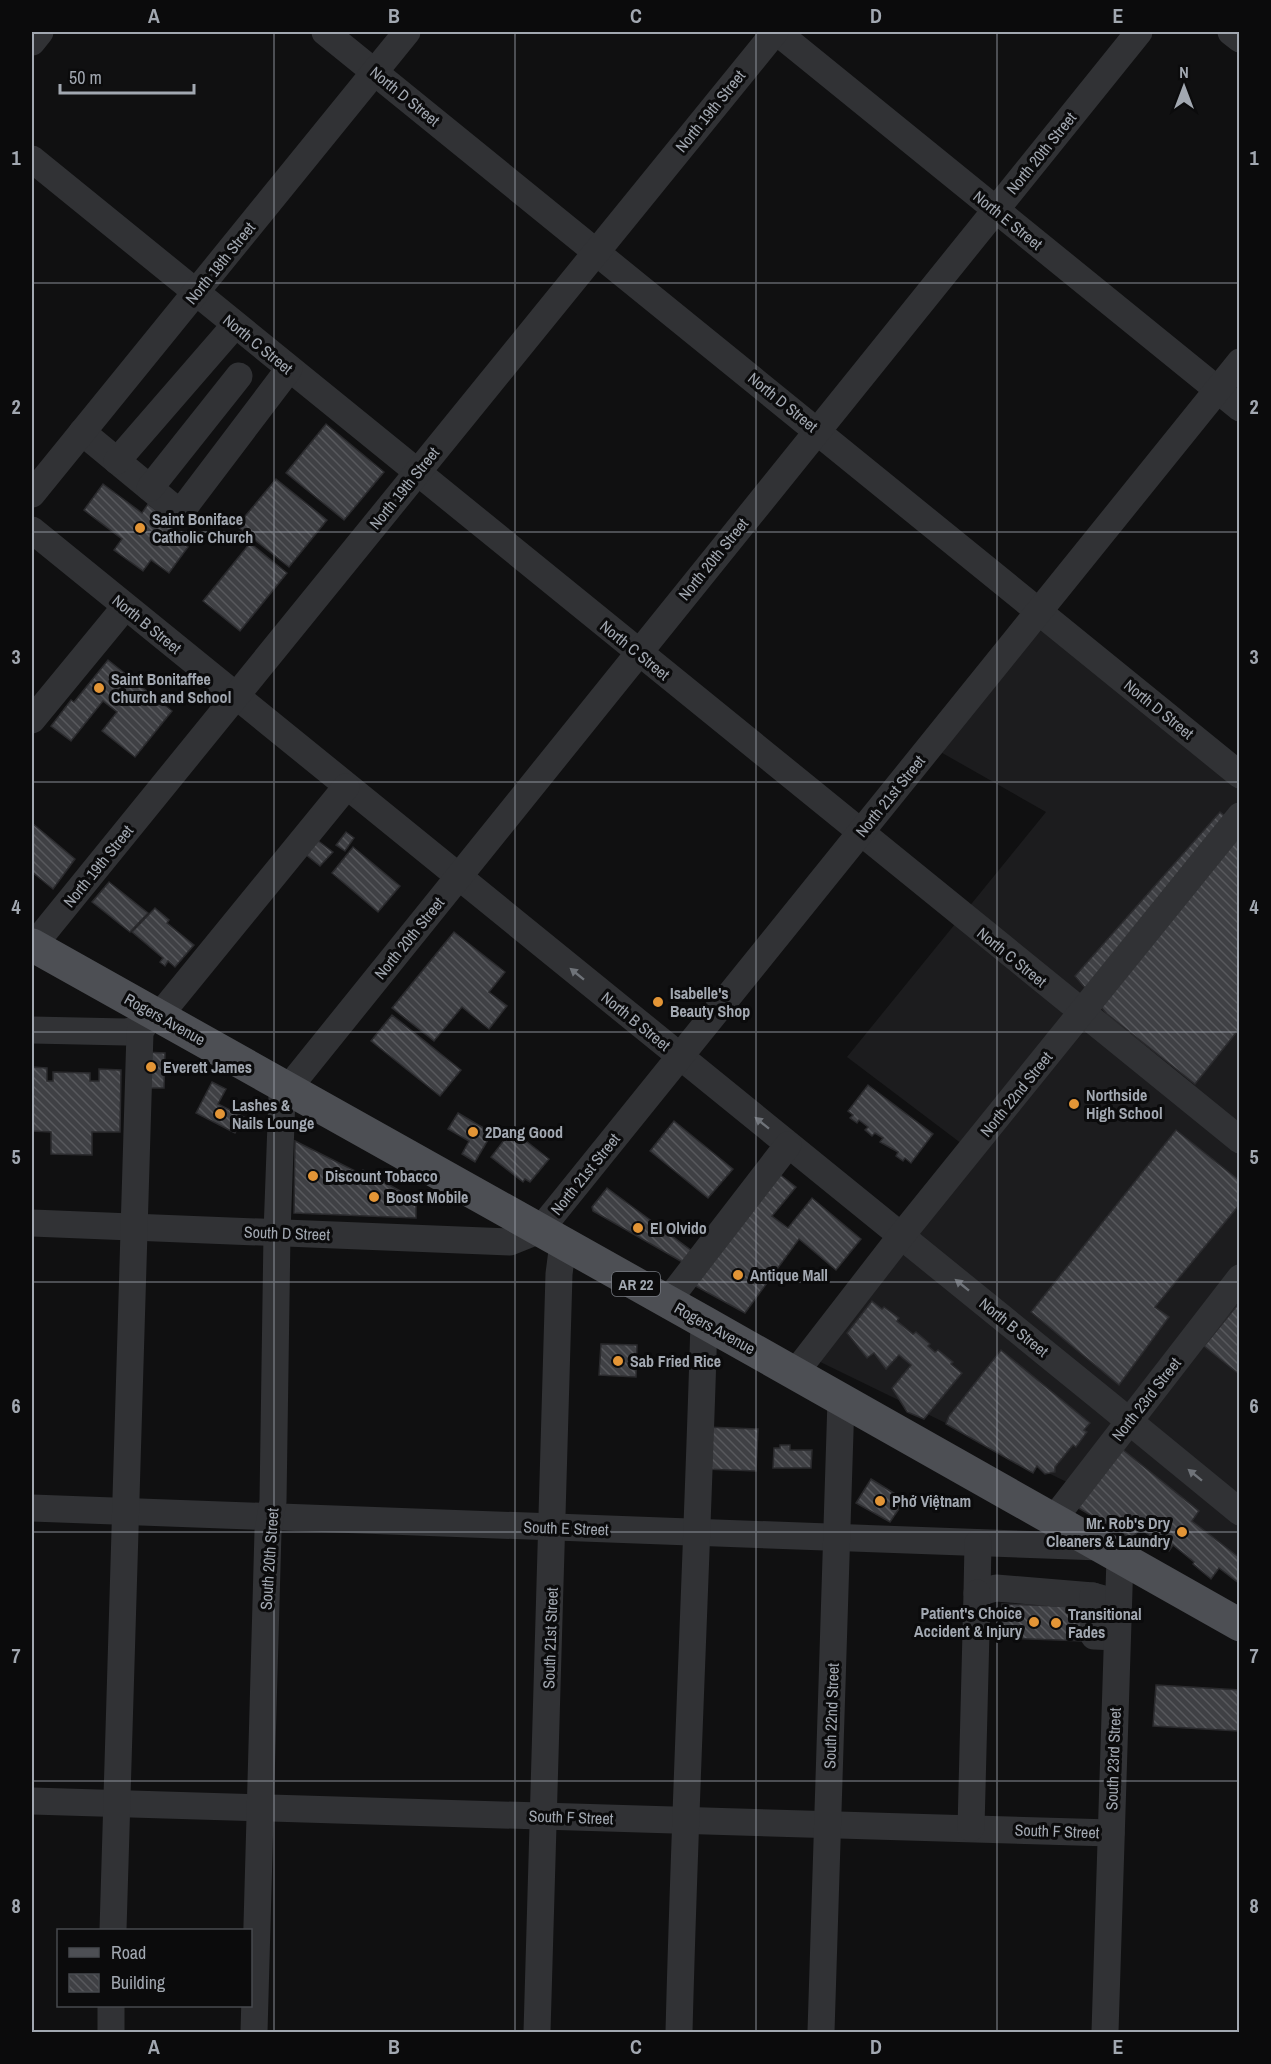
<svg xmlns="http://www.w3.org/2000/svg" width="1271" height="2064" viewBox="0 0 1271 2064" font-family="'Archivo Narrow',sans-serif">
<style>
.built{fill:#1c1c1e}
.building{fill:url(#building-back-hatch);stroke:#2a2a2d;stroke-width:1.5}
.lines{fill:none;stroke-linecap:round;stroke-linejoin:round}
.minor{stroke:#313235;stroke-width:27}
.major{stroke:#4d4f54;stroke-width:33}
.oneway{fill:#6f7379}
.grid{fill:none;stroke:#a2a8b1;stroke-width:1.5;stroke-opacity:0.55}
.poi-dot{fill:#e39536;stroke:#0b0b0c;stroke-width:2}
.labels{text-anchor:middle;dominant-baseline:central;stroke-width:6;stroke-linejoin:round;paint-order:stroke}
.shield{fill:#0b0b0c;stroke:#757980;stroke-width:1.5}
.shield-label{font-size:15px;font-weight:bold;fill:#a2a8b1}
.street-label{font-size:16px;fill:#a2a8b1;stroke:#0b0b0c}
.poi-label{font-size:16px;font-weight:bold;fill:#a2a8b1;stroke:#0b0b0c;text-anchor:start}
.neatline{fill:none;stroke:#a2a8b1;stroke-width:2}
.grid-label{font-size:20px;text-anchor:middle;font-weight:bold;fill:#a2a8b1}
</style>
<defs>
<pattern id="building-back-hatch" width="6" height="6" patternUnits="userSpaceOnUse" patternTransform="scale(1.5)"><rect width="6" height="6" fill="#3f4044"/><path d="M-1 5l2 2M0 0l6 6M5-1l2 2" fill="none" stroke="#58595d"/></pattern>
</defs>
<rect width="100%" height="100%" fill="#101011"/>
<!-- built -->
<polygon class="built" points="1050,621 1239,775 1239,1566 808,1356 970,1150 847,1057 1046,812 930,746"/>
<!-- building -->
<g class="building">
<polygon points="326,424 384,472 344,520 286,473"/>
<polygon points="276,479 327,520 289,567 237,526"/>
<polygon points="103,484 142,513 148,504 175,524 169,533 188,547 169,573 151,560 143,571 114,550 122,539 84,510"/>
<polygon points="250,543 287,573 240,631 203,601"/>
<polygon points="108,660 172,711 135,757 102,731 117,712 103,701 71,741 51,726 71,700 74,702"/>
<polygon points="1220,812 1240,828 1240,1028 1195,1084 1107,1014 1075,976"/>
<polygon points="32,823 75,859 53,889 32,872"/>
<polygon points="346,832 354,838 345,851 336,845"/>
<polygon points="317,840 333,852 320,866 305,854"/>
<polygon points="353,847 400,886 378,912 332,873"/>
<polygon points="109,882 148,913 130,932 92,902"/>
<polygon points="155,908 169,920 167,923 194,945 175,967 168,961 165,966 160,962 163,958 132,932"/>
<polygon points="454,932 505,972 489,992 507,1006 489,1029 462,1007 434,1041 392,1008"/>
<polygon points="392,1015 461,1070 440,1096 371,1041"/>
<polygon points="144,1052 165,1053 164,1088 144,1088"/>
<polygon points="32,1067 47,1068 47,1081 53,1081 53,1072 90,1073 90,1081 99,1081 99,1069 121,1070 120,1132 92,1132 92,1155 51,1154 51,1132 32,1131"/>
<polygon points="212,1082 226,1089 218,1104 244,1117 235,1133 196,1113"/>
<polygon points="868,1085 933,1134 911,1163 905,1158 903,1161 896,1156 898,1152 880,1142 883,1138 875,1133 872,1136 865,1130 868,1127 859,1120 857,1123 850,1118 853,1115 848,1111"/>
<polygon points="458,1113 492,1133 475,1162 462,1154 469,1141 448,1129"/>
<polygon points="674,1121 733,1169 708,1198 650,1151"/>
<polygon points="512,1130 549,1159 530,1182 525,1179 523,1182 491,1157"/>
<polygon points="1176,1130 1240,1181 1240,1204 1155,1307 1169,1317 1119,1385 1031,1312"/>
<polygon points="295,1141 361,1174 363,1170 416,1200 416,1218 294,1213"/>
<polygon points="778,1173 796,1187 772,1216 788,1228 812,1198 861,1239 836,1270 799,1239 745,1313 690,1283"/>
<polygon points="607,1188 692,1251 684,1263 593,1211 592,1207"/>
<polygon points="872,1301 882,1309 884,1307 899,1318 897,1321 913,1334 916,1332 930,1344 928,1346 935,1352 938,1350 953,1362 951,1364 962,1373 924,1419 907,1412 892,1388 911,1365 899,1355 886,1369 874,1353 867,1358 847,1333"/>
<polygon points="1240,1302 1240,1375 1204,1346"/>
<polygon points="601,1344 637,1345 636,1377 599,1375"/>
<polygon points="1001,1350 1090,1423 1084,1430 1087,1432 1076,1447 1073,1445 1055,1467 1055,1472 1045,1474 1037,1466 1033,1473 946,1424 949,1416"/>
<polygon points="705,1427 758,1429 756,1471 704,1469"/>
<polygon points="780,1445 790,1445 790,1450 812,1450 811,1468 773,1468 774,1448 780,1448"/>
<polygon points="1122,1449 1199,1511 1192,1521 1240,1558 1240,1584 1219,1568 1211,1579 1193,1564 1194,1562 1173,1545 1169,1551 1140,1528 1132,1539 1075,1506"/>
<polygon points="871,1479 905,1500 890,1522 856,1503"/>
<polygon points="1002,1604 1085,1607 1084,1641 1001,1638"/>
<polygon points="1156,1685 1240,1690 1238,1731 1153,1726"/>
</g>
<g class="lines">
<!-- minor -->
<g class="minor">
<polyline points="325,32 1240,775"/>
<polyline points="777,32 1240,408"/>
<polyline points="1231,32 1240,39"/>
<polyline points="32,42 40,32"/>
<polyline points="32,159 1240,1140"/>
<polyline points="82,432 180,513 289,369"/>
<polyline points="117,461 235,325"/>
<polyline points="150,488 239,376"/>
<polyline points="32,494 407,32"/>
<polyline points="32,530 1107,1403 1240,1512"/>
<polyline points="32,720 125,607"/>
<polyline points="33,946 775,32"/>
<polyline points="159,1016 346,787"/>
<polyline points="32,1030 126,1032 140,1029"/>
<polyline points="32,1223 510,1242 540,1230 1240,362"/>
<polyline points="667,1302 788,1145"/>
<polyline points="795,1373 901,1236 1240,816"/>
<polyline points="32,1508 1101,1547"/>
<polyline points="1053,1520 1240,1278"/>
<polyline points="978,1543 977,1593 996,1588 1093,1596 1118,1603"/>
<polyline points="1093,1596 1094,1636 1117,1637"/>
<polyline points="32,1801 1111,1833"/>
<polyline points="971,1828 977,1593"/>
<polyline points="113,1930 140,1032 152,1012"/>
<polyline points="111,2032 111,2006"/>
<polyline points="254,2032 268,1531 273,1501 277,1233 282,1096 1139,32"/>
<polyline points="537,2032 559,1274 563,1243"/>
<path d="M 679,2032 C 685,1796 697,1559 704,1322"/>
<polyline points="821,2032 841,1400"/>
<polyline points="1105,2032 1120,1558"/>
</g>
<!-- major -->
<polyline class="major" points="32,945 704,1322 1240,1625"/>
</g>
<!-- one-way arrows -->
<defs><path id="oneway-solid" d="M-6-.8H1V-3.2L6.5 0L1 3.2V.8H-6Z" transform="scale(1.5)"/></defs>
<g class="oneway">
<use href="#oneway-solid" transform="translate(577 974) rotate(-141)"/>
<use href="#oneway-solid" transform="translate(762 1123) rotate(-141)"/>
<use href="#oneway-solid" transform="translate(962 1285) rotate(-141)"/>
<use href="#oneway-solid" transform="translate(1195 1475) rotate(-141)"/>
</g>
<!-- grid -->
<path class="grid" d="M 274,32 L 274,2032M 515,32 L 515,2032M 756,32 L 756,2032M 997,32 L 997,2032M 32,283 L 1240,283M 32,532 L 1240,532M 32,782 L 1240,782M 32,1032 L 1240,1032M 32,1282 L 1240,1282M 32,1532 L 1240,1532M 32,1781 L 1240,1781"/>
<!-- markers -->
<g class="poi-dot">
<circle cx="140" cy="528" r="6"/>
<circle cx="99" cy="688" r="6"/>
<circle cx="658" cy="1002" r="6"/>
<circle cx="151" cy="1067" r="6"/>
<circle cx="1074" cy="1104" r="6"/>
<circle cx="220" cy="1114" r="6"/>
<circle cx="473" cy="1132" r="6"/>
<circle cx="313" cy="1176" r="6"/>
<circle cx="374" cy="1197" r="6"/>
<circle cx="638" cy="1228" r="6"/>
<circle cx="738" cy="1275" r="6"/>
<circle cx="618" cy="1361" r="6"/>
<circle cx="880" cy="1501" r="6"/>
<circle cx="1182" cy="1532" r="6"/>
<circle cx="1034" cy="1622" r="6"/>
<circle cx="1056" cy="1623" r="6"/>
</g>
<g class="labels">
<!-- shield labels -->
<rect class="shield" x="612" y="1272" width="48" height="24" rx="4.5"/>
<g class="shield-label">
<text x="636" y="1284">AR 22</text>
</g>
<!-- street labels -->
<g class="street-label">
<text transform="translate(405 96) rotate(39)">North D Street</text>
<text transform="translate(710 111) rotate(-51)">North 19th Street</text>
<text transform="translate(1041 153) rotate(-51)">North 20th Street</text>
<text transform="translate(1008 220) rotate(39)">North E Street</text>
<text transform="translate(220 263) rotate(-51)">North 18th Street</text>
<text transform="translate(258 344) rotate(39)">North C Street</text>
<text transform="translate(783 402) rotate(39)">North D Street</text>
<text transform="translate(404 488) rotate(-51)">North 19th Street</text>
<text transform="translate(713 559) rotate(-51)">North 20th Street</text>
<text transform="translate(147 624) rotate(39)">North B Street</text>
<text transform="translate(635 650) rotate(39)">North C Street</text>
<text transform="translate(1159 709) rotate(39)">North D Street</text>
<text transform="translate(890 796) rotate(-51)">North 21st Street</text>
<text transform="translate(98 866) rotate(-51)">North 19th Street</text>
<text transform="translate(409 938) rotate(-51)">North 20th Street</text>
<text transform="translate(1012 957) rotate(39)">North C Street</text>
<text transform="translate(165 1019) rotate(29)">Rogers Avenue</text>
<text transform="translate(636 1021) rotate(39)">North B Street</text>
<text transform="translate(1016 1094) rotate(-51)">North 22nd Street</text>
<text transform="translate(585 1174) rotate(-51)">North 21st Street</text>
<text transform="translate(287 1233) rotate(2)">South D Street</text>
<text transform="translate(1014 1327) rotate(39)">North B Street</text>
<text transform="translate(715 1328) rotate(29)">Rogers Avenue</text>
<text transform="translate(1146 1399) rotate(-52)">North 23rd Street</text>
<text transform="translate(566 1528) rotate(2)">South E Street</text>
<text transform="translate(269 1559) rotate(-86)">South 20th Street</text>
<text transform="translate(550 1638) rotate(-88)">South 21st Street</text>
<text transform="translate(831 1716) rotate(-88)">South 22nd Street</text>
<text transform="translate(1113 1759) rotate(-88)">South 23rd Street</text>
<text transform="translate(571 1817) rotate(2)">South F Street</text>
<text transform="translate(1057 1831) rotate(2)">South F Street</text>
</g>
<!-- poi labels -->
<g class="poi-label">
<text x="152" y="519">Saint Boniface<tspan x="152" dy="18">Catholic Church</tspan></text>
<text x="111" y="679">Saint Bonitaffee<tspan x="111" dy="18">Church and School</tspan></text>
<text x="670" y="993">Isabelle's<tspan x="670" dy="18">Beauty Shop</tspan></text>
<text x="163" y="1067">Everett James</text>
<text x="1086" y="1095">Northside<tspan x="1086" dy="18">High School</tspan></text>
<text x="232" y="1105">Lashes &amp;<tspan x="232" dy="18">Nails Lounge</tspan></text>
<text x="485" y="1132">2Dang Good</text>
<text x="325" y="1176">Discount Tobacco</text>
<text x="386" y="1197">Boost Mobile</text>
<text x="650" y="1228">El Olvido</text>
<text x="750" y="1275">Antique Mall</text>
<text x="630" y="1361">Sab Fried Rice</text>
<text x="892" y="1501">Phở Việtnam</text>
<text x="1170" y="1523" text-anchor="end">Mr. Rob's Dry<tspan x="1170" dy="18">Cleaners &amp; Laundry</tspan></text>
<text x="1022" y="1613" text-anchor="end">Patient's Choice<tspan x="1022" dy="18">Accident &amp; Injury</tspan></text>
<text x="1068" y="1614">Transitional<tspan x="1068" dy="18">Fades</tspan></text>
</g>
</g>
<!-- border -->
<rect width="1271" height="2064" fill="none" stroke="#0b0b0c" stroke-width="66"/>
<!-- legend -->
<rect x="57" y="1929" width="195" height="78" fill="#0b0b0c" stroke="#474a4e" stroke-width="1.5"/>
<rect x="69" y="1948" width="30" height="9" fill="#4d4f54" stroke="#474a4e" stroke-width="1.5"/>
<text x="111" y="1959" font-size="18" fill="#a2a8b1">Road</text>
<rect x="69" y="1974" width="30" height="18" fill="url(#building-back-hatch)" stroke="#474a4e" stroke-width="1.5"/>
<text x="111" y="1989" font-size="18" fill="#a2a8b1">Building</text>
<!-- north arrow -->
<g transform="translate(1184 87)" stroke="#0b0b0c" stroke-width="4.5" paint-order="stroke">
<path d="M0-4.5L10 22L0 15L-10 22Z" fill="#a2a8b1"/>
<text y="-9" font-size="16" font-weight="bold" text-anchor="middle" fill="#a2a8b1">N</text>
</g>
<!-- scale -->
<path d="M60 84v9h134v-9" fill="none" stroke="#a2a8b1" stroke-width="3"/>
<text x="69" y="84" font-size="18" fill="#a2a8b1" stroke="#0b0b0c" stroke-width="4.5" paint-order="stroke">50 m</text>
<rect x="33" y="33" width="1205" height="1998" class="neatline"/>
<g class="grid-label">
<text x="154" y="23">A</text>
<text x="394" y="23">B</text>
<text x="636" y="23">C</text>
<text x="876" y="23">D</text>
<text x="1118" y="23">E</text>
<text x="16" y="165">1</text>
<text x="1254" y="165">1</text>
<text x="16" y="414">2</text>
<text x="1254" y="414">2</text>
<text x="16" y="664">3</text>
<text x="1254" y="664">3</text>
<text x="16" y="914">4</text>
<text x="1254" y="914">4</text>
<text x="16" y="1164">5</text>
<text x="1254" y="1164">5</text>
<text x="16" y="1413">6</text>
<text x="1254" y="1413">6</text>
<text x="16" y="1663">7</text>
<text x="1254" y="1663">7</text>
<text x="16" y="1913">8</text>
<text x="1254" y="1913">8</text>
<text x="154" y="2054">A</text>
<text x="394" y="2054">B</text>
<text x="636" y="2054">C</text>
<text x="876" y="2054">D</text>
<text x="1118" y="2054">E</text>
</g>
</svg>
